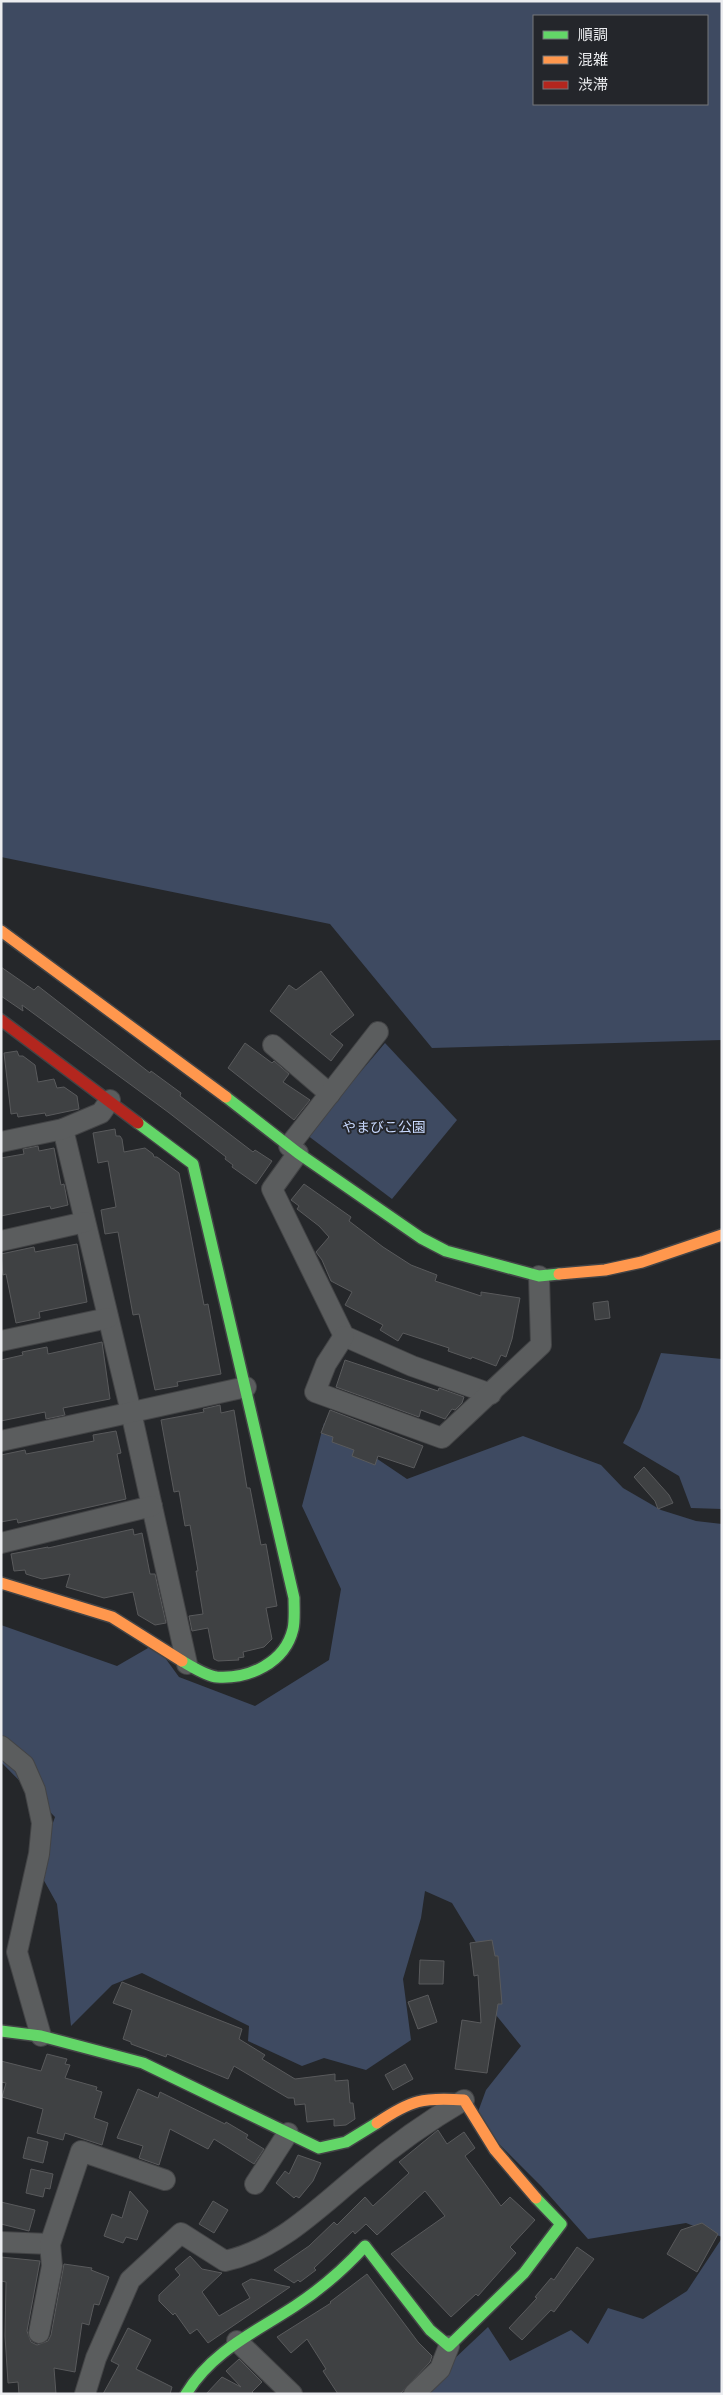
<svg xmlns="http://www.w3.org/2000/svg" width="723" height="2395" viewBox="0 0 723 2395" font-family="Inter,'Noto Sans JP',sans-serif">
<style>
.green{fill:#3e4a61;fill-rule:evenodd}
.building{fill:#3f4143;stroke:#595a5c}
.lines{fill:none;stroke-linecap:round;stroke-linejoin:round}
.street-casing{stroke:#434446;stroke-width:22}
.fast-casing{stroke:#434446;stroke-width:14}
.slow-casing{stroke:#434446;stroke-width:14}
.jam-casing{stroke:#434446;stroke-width:14}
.street{stroke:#5b5d5e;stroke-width:20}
.fast{stroke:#63d668;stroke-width:11}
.slow{stroke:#ff974d;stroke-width:11}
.jam{stroke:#b3261e;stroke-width:11}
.labels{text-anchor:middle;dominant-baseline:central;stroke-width:4;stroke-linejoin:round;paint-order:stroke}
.park-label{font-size:14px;fill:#c8d9fe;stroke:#24262b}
</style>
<rect width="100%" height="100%" fill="#25272a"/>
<!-- green -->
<g class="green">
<path d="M 1,1 L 722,1 L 722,1040 L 432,1048 L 330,924 L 1,857 ZM 534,16 L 707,16 L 707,104 L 534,104 Z"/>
<polygon points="385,1043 457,1120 392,1199 307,1135"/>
<polygon points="661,1353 722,1359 722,1509 691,1508 679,1476 623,1443 640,1409"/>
<polygon points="324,1423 407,1479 523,1436 601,1465 623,1488 661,1510 696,1521 722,1524 722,2237 686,2223 588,2239 541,2186 475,2120 486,2090 521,2046 496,2015 483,1954 452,1903 425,1891 421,1918 403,1979 411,2040 366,2070 324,2058 302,2066 248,2041 249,2026 142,1973 112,1985 71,2026 57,1904 37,1868 55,1817 1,1762 1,1625 117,1666 155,1644 179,1677 255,1706 329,1660 341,1589 302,1506"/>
<polygon points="722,2238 722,2394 417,2394 488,2327 510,2361 571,2330 588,2344 608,2308 643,2319 687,2291"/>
</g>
<!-- building -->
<g class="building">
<polygon points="1,967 34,990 38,986 150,1073 151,1071 181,1093 180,1096 253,1152 255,1150 272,1161 256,1184 232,1167 233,1165 225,1159 226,1157 168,1112 22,1005 23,1011 1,996"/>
<polygon points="321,971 354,1015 330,1034 343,1045 331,1061 270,1011 289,985 296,990"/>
<polygon points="245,1043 272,1063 274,1061 289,1074 283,1082 310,1100 294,1120 228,1068"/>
<polygon points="17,1051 19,1056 23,1056 35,1065 38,1082 54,1079 57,1088 64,1087 77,1096 79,1109 46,1116 45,1113 18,1117 17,1113 11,1114 4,1053"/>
<polygon points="115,1129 116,1136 120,1136 122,1139 124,1152 145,1148 153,1154 154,1157 157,1157 179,1173 204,1305 208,1304 221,1374 177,1382 178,1386 155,1390 139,1314 133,1315 118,1232 105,1234 101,1210 116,1207 108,1161 98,1163 93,1133"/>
<polygon points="38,1146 39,1151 54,1148 61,1185 64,1184 68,1205 51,1209 50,1206 1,1216 1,1158 24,1154 23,1149"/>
<polygon points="304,1184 351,1217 349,1221 383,1247 411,1265 437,1275 435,1281 481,1296 481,1292 520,1298 512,1339 506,1357 501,1355 496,1366 472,1357 471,1359 448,1351 449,1348 403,1333 398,1341 380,1330 383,1325 345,1305 352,1292 331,1281 322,1260 316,1252 329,1237 319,1226 297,1209 299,1206 291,1200"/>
<polygon points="77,1244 87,1302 39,1312 40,1318 16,1323 6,1274 3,1275 1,1254 34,1247 35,1252"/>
<polygon points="608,1301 610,1318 595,1320 593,1303"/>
<polygon points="102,1342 110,1399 63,1408 65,1415 46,1419 45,1412 1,1421 1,1360 23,1355 22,1352 47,1347 48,1354"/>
<polygon points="345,1360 438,1391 439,1388 464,1397 462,1403 455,1410 452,1409 445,1419 421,1410 419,1417 336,1387"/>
<polygon points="220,1405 221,1413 234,1410 247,1488 250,1488 261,1545 266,1544 277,1606 266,1608 272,1639 264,1647 243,1652 244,1657 238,1658 239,1660 218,1661 214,1659 208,1628 192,1631 189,1616 203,1614 196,1571 198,1571 190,1525 185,1526 179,1491 174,1492 161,1420 204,1412 203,1409"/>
<polygon points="330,1410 423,1446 414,1468 378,1456 375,1465 352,1456 354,1450 332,1442 333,1437 321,1433"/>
<polygon points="116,1431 121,1453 117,1454 126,1499 18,1523 17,1519 1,1522 1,1455 25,1450 26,1454 94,1441 93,1435"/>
<polygon points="644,1467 669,1495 673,1503 658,1509 655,1501 634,1477"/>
<polygon points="133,1529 134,1535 142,1533 150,1574 155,1574 166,1623 155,1625 138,1615 133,1592 104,1598 66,1587 70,1574 42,1579 26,1574 25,1570 14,1571 11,1554 48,1547 48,1548"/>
<polygon points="492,1940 495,1956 498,1956 502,2004 498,2004 487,2073 455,2069 462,2020 481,2023 478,1975 474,1976 470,1943"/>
<polygon points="420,1960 444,1961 443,1984 419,1984"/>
<polygon points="122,1982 242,2029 239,2039 265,2055 262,2059 295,2079 335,2074 335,2081 348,2080 350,2103 353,2103 355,2119 346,2125 334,2126 334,2119 307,2122 305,2104 295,2105 294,2098 288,2098 234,2066 228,2079 167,2054 166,2057 131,2044 131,2042 123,2039 132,2010 113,2003"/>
<polygon points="428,1995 437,2022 418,2029 408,2002"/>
<polygon points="47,2054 67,2059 65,2064 70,2065 65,2078 97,2087 96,2090 102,2092 94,2118 108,2123 102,2145 65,2133 63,2140 37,2133 43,2109 2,2097 6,2083 1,2082 1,2061 41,2071"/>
<polygon points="405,2064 413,2079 393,2090 385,2075"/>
<polygon points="138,2089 158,2098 160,2092 225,2124 226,2122 248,2135 246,2138 264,2149 254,2164 214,2139 208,2149 170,2129 159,2165 139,2158 143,2146 117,2138"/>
<polygon points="438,2130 447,2144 464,2132 475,2148 465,2156 501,2206 510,2197 535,2220 510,2247 516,2253 478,2296 476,2294 451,2317 391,2254 445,2216 425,2191 377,2235 366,2224 355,2234 353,2231 314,2268 316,2270 300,2282 298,2280 294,2283 274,2270 309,2246 334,2222 337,2225 365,2197 373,2206 409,2173 399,2162"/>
<polygon points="28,2137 48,2142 43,2163 23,2158"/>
<polygon points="298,2155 321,2163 313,2181 299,2198 296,2196 294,2198 276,2183 285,2171 289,2174"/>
<polygon points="31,2169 53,2174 50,2189 45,2188 43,2197 26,2193"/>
<polygon points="130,2191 148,2211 137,2240 126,2237 123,2243 104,2236 112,2214 122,2218"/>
<polygon points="213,2201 228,2210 214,2233 199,2224"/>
<polygon points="1,2202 35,2210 29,2231 1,2224"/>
<polygon points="702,2223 718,2234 697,2272 667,2254 681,2230"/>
<polygon points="577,2247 594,2259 554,2312 551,2310 522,2340 509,2328 537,2298 535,2297 551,2278 554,2280"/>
<polygon points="190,2256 202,2269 222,2273 202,2292 219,2316 250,2298 242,2284 251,2279 290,2287 208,2343 197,2329 190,2334 175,2313 173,2315 159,2301 159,2295 180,2275 175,2269"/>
<polygon points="1,2257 40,2261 27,2331 31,2342 37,2345 48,2341 51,2335 64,2264 92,2268 91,2270 109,2277 99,2305 94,2304 89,2325 82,2323 75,2372 54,2368 56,2394 19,2394 18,2382 8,2383 5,2336 6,2282 1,2281"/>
<polygon points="367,2274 418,2342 432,2356 430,2362 400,2394 338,2394 323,2371 326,2369 307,2339 291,2353 277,2337 331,2303 330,2302"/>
<polygon points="128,2328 151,2340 136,2369 172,2387 170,2394 103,2394 119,2365 111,2361"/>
<polygon points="239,2359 262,2382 252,2392 254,2394 206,2394 222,2377 241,2387 226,2371"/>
</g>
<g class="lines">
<defs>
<g id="street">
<polyline points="273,1045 330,1094"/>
<polyline points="63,1129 131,1412 187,1664"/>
<polyline points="1,1142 63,1129 101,1113 110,1100"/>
<polyline points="289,1146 378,1032"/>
<polyline points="298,1153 272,1189 344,1336 412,1366 491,1394"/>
<polyline points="1,1241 85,1222"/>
<polyline points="344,1336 326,1364 315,1392 442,1438 541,1345 539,1276"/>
<polyline points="1,1341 108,1318"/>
<polyline points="1,1441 246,1387"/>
<polyline points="1,1543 152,1506"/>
<polyline points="1,1746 24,1765 35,1790 42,1823 39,1854 17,1952 41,2036"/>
<polyline points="255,2184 288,2133"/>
<polyline points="1,2242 50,2244"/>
<polyline points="39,2333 52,2266 50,2244 81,2151 165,2180"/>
<polyline points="237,2341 292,2394"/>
<path d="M 85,2394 L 96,2358 L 130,2280 L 181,2233 L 225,2261 C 278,2250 320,2206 361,2173 C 393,2146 428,2121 464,2100"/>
<polyline points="414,2394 440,2369 449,2346"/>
</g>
<g id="fast">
<polyline points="226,1097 298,1153 421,1238 446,1251 539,1276 559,1274"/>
<path d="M 138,1123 L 193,1164 L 294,1598 C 294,1608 295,1620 293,1629 C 285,1663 249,1679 217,1677 C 206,1676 191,1666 182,1661"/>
<polyline points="1,2031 41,2036 143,2063 319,2148 346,2142 377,2123"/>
<path d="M 186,2394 C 212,2351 254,2333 295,2306 C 321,2289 344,2269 365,2246 L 430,2330 L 449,2346 L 524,2273 L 561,2224 L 536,2198"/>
</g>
<g id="slow">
<polyline points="1,931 226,1097"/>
<polyline points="559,1274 605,1270 642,1262 722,1235"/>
<polyline points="1,1583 112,1617 182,1661"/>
<path d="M 377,2123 C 411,2100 423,2097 464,2100 L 495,2150 L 536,2198"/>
</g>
<polyline id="jam" points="1,1020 138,1123"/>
</defs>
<!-- street casing -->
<use href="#street" class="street-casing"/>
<!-- fast casing -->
<use href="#fast" class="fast-casing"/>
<!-- slow casing -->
<use href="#slow" class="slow-casing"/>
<!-- jam casing -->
<use href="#jam" class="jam-casing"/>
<!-- street -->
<use href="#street" class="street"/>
<!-- fast -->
<use href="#fast" class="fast"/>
<!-- slow -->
<use href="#slow" class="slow"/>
<!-- jam -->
<use href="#jam" class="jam"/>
</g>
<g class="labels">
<!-- park labels -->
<g class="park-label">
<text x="384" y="1126">やまびこ公園</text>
</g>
</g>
<!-- border -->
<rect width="723" height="2395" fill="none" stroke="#ecedf0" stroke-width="5"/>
<!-- legend -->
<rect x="533" y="15" width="175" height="90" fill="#24262b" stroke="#74767a"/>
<rect x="543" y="31" width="25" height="8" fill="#63d668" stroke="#74767a"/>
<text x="578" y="40" font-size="15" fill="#ecedf0">順調</text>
<rect x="543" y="56" width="25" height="8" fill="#ff974d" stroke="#74767a"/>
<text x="578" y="65" font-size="15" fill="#ecedf0">混雑</text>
<rect x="543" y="81" width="25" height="8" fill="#b3261e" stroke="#74767a"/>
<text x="578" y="90" font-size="15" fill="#ecedf0">渋滞</text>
</svg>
